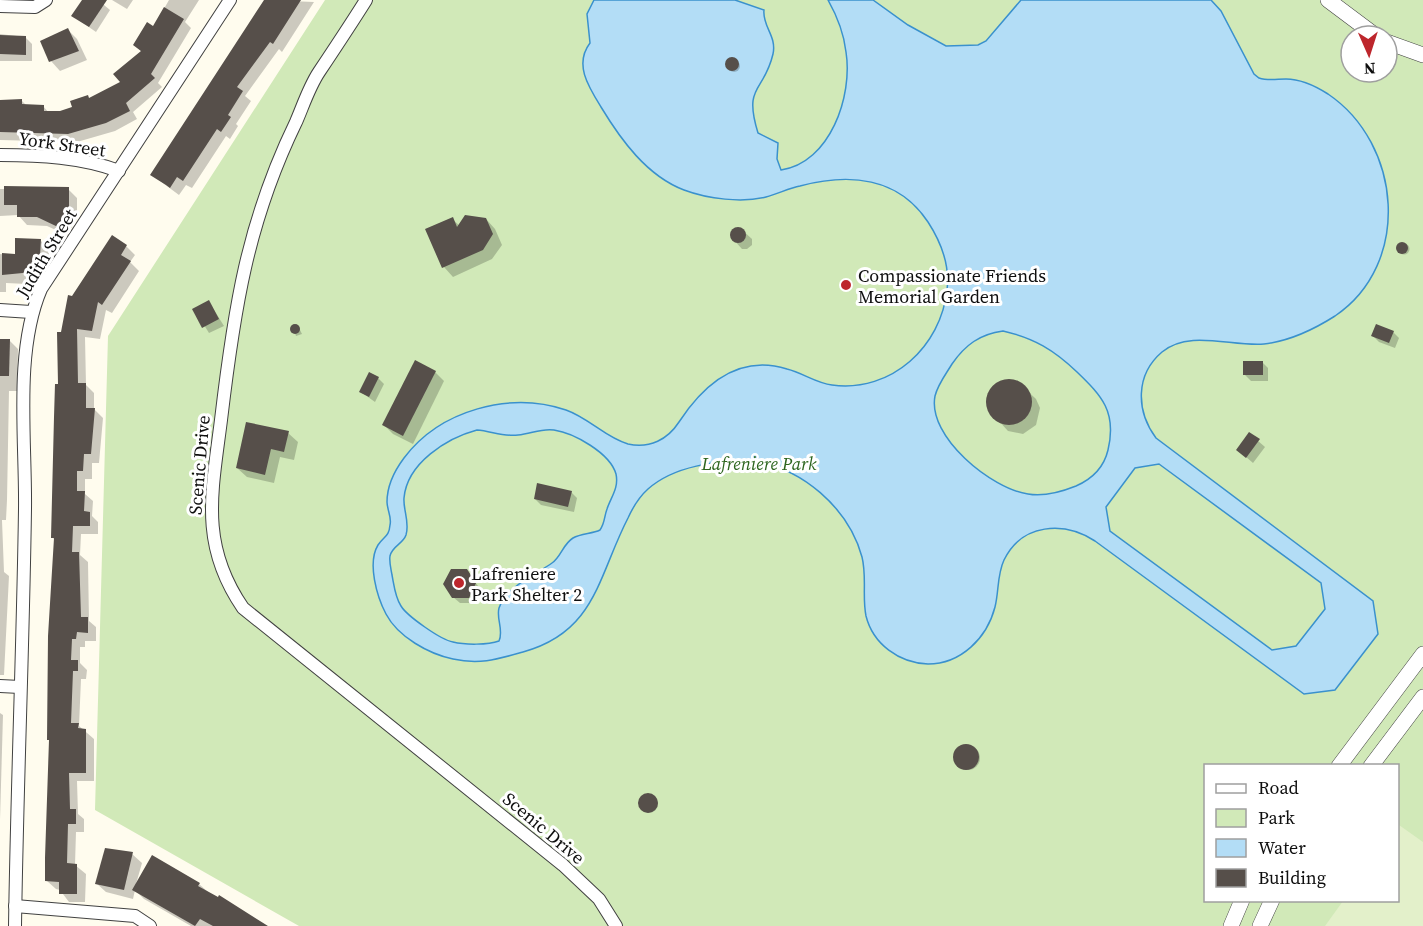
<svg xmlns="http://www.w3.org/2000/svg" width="1423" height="926" viewBox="0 0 1423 926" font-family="'Source Serif 4',serif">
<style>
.green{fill:#d1e9b8;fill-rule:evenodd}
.pitch{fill:#e3f0ca}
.water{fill:#b3ddf6;stroke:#3a91cd;stroke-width:1.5;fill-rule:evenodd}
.shadow{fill:#0003}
.building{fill:#564f4a}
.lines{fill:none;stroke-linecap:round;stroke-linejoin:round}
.minor-casing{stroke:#414141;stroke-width:14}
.tertiary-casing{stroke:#414141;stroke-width:16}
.minor{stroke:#fff;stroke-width:12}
.tertiary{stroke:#fff;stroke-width:15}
.poi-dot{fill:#bd262c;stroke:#fff;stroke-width:2}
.labels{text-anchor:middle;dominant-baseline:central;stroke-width:6;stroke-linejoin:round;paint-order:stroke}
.street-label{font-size:18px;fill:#0e0e0e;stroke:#fff}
.poi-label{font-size:18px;fill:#0e0e0e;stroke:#fff;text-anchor:start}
.park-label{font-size:18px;font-style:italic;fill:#2c651e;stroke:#fff}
</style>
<rect width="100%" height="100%" fill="#fffcee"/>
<!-- green -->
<path class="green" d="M 325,0 L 1423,0 L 1423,926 L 299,926 L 95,810 L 108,336 ZM 1351,36 L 1387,36 L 1387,72 L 1351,72 ZM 1206,766 L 1398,766 L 1398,900 L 1206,900 Z"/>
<!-- pitch -->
<polygon class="pitch" points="1399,825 1423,842 1423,926 1325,926 1343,901 1398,900"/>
<!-- water -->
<path class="water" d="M 594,0 L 735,0 L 764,10 C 762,26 777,36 773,54 C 764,93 743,84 758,133 L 778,143 L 777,159 L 781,170 C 830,163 853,96 846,52 C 844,34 837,16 828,0 L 873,0 L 908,25 L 946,46 L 978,45 L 986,41 L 1021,0 L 1211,0 L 1221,11 L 1254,74 L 1259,78 C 1268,81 1277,79 1286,79 C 1300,79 1317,87 1328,94 C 1402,144 1412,264 1335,316 C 1313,330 1290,341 1264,344 C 1232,347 1189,329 1162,352 C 1135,375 1136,411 1156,438 L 1373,601 L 1378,634 L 1335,690 L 1304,694 L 1095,541 C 1064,521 1022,523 1004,560 C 997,575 999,591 995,607 C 987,638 961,664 928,664 C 899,663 873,644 866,616 C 862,597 867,577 862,557 C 849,509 801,465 750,462 C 717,460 674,466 648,489 C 639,497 633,507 628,518 C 598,576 596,632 523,652 C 498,659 480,665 453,659 C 429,654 398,637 386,614 C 377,597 367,563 378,545 C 384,536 389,537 390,525 C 392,517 387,510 387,502 C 387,486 395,470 404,458 C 440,410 510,391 566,410 C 589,418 606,438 628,444 C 650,449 668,439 679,422 C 704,384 739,354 787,369 C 803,373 816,383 832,385 C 892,393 941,346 947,290 C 950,266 941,242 928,222 C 898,177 849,173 800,186 C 789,188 778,194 766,197 C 742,203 708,199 684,190 C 647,176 621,140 601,107 C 588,86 574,64 590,43 L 587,14 ZM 1003,331 C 1034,338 1054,350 1077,372 C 1102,396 1117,412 1108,450 C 1104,467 1092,479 1076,486 C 1061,492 1044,497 1028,494 C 992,489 927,437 935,396 C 938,384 946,374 952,364 C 965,345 980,334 1003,331 ZM 477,430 C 491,431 504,437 518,435 C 531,434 541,428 554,430 C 574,433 610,453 616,474 C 619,488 611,497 607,509 C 604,517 605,523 600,530 C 592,534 581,533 573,538 C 563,544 561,557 552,563 C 535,575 506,587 499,608 C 496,619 504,630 499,641 C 488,645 465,645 453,642 C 441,640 407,616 401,606 C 395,597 394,585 392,575 C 391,569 389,562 390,556 C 392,546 403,544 406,535 C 410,522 403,510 404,498 C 407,463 447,438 477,430 ZM 1159,464 L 1321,583 L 1325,609 L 1296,646 L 1272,650 L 1110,531 L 1106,507 L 1135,468 Z"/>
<!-- shadow -->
<g class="shadow">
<polygon points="83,0 98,0 110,10 96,32 73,16"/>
<polygon points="112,0 133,0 127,9"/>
<polygon points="169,0 199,0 185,22 191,28 158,83 162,87 133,112 137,119 115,131 77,142 0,140 0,102 22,101 27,106 43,106 49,113 61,113 122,82 142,52 135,45 153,28"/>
<polygon points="266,0 314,2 282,52 279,49 245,96 251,101 236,124 238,126 230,139 226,136 192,188 186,185 179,195 152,175"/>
<polygon points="68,30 77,39 87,60 60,71 51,61"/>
<polygon points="0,34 25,37 32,44 32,61 0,61"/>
<circle cx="734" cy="66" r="6"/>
<polygon points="0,189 68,189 77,198 77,218 67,235 47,226 27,225 18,215 0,216"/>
<polygon points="452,219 460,226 486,219 495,229 502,245 492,259 453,277 444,267"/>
<polygon points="735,229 741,229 752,239 752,245 747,249 742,249 732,238"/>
<polygon points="40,240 49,249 49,264 42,264 41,280 27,280 27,284 6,283 6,292 0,292 0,254 16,256"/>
<circle cx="1404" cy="249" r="5.5"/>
<polygon points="126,246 135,255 130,262 139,271 112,313 106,310 100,339 85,337 86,385 94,393 94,409 103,418 99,463 92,463 92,479 85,479 85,494 93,501 92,516 98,522 98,534 81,534 80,555 88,562 89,621 96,627 96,641 85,641 85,647 80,647 80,663 87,670 86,679 81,679 79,726 94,739 94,781 77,781 78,814 84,819 84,832 76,832 75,865 86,874 85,902 69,902 60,890 56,889 47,881 55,540 53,538 62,334 73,298"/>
<polygon points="209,302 224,326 209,333 194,309"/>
<polygon points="298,326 302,334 296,336 293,327"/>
<polygon points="1393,332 1399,338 1395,348 1379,342 1373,336"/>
<polygon points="0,340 9,340 18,349 17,391 9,391 7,500 6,520 2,520 4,572 9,576 4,675 0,675"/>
<polygon points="1262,362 1268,368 1268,381 1251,381 1245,375"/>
<polygon points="435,372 444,381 413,444 393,434 384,425"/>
<polygon points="378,378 384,384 375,402 361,392"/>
<polygon points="1001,382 1019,383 1036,399 1040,408 1036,425 1023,434 1008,431 988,409 989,393"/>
<polygon points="288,433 298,442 294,460 280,457 274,483 247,477 237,468"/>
<polygon points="1250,434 1265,447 1253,463 1238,450"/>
<polygon points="571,492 577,498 574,512 541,505 535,499"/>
<polygon points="467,571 481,590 475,603 460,603 453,597"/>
<polygon points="0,713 3,715 0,820"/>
<circle cx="968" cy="758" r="12"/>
<circle cx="649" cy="804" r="9"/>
<polygon points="132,854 142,863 136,884 199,884 208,892 267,926 191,926 144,899 135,890 133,899 106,892 96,883"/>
</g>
<!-- building -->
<g class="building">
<polygon points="82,0 107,0 89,27 71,16"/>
<polygon points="264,0 301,0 273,44 270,42 237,87 243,91 228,115 231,117 221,132 217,129 183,181 177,177 170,188 166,185 150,175"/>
<polygon points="164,7 184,19 151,74 155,78 126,103 130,111 106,123 68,134 0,132 0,100 22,99 22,104 44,105 44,111 60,111 72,107 70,101 88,95 89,98 120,82 113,74 141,51 133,45 147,22 153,26"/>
<polygon points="68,28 79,51 49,62 40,41"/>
<polygon points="0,35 26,36 26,55 0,54"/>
<circle cx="732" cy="64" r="7"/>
<polygon points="4,186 69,187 69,209 58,227 37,217 17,217 17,205 4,205"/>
<polygon points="465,215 486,218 493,234 483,250 442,268 425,229 453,217 457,227"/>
<circle cx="738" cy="235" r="8"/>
<polygon points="112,235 127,245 121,255 131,261 102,305 98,302 92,331 77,329 78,383 86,383 86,408 95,408 91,454 84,454 83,471 77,471 77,491 85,491 84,511 90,512 90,526 73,526 72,552 79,552 81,617 88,617 88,633 77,632 76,639 72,639 71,660 78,660 78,671 73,671 71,723 79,723 78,728 86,729 86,773 69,773 70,809 76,809 76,824 68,824 67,863 77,864 77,894 59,894 59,882 45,881 45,858 49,740 47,740 48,636 54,538 51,538 54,417 55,384 58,384 57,332 61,332 68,295 72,296"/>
<polygon points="15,238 41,239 40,256 33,255 33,272 2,275 2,253 15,254"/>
<circle cx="1402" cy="248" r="6"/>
<polygon points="209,300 219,319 202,328 192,309"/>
<circle cx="295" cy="329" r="5"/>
<polygon points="1376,324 1394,331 1389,343 1371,336"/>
<polygon points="0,339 10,339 9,376 0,376"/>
<polygon points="415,360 436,371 403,436 382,425"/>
<rect x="1243" y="361" width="20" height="14"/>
<polygon points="369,372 379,377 369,397 359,392"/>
<circle cx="1009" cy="402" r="23"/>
<polygon points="246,422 289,431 284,452 271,449 265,475 236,468"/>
<polygon points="1249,432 1260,439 1246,458 1236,450"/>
<polygon points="537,483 572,491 568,507 534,499"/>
<polygon points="451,569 467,569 476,583 469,598 452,598 443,584"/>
<circle cx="966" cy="757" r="13"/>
<circle cx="648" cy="803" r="10"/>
<polygon points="105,848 133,852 124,890 95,884"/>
<polygon points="152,855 200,883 198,886 218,897 219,895 268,926 213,926 200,919 195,926 132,890"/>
</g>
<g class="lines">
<defs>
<g id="minor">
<path d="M 366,0 C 351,24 335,48 319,72 C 309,87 303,106 296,122 C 247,223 234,310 221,420 C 212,492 199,544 243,608 L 563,865 L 599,899 L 616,926"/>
<polyline points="0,6 35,7 46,0"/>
<path d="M 0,155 C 40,155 81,157 119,171"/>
<polyline points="0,310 31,312"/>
<polyline points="0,686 20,687"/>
<polyline points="15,906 135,916 150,926"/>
<path d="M 15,926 C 17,787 23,648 25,509 C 26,440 14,352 41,289 L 230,0"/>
</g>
<g id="tertiary">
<polyline points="1328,0 1376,36"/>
<polyline points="1387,42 1423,55"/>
<polyline points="1339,766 1423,654"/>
<polyline points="1371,766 1423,697"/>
<polyline points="1231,926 1242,900"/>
<polyline points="1260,926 1272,900"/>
</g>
</defs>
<!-- minor casing -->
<use href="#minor" class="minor-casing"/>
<!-- tertiary casing -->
<use href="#tertiary" class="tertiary-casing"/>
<!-- minor -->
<use href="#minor" class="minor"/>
<!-- tertiary -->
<use href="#tertiary" class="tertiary"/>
</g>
<!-- markers -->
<g class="poi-dot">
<circle cx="846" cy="285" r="6"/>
<circle cx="459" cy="583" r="6"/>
</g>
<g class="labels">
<!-- street labels -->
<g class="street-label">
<text transform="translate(62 144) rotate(8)">York Street</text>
<text transform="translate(46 253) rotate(-59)">Judith Street</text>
<text transform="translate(199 465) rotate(-85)">Scenic Drive</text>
<text transform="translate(544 828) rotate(40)">Scenic Drive</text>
</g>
<!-- poi labels -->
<g class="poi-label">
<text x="858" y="275">Compassionate Friends<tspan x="858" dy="21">Memorial Garden</tspan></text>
<text x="471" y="573">Lafreniere<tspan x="471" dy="21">Park Shelter 2</tspan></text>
</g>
<!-- park labels -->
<g class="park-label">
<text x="759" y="463">Lafreniere Park</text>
</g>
</g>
<!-- legend -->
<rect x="1204" y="764" width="195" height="138" fill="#ffffff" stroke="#9f9f9f" stroke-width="1.5"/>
<rect x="1216" y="784" width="30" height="9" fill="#ffffff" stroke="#9f9f9f" stroke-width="1.5"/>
<text x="1258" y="794" font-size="18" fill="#0e0e0e">Road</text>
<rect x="1216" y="809" width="30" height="18" fill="#d1e9b8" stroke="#9f9f9f" stroke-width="1.5"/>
<text x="1258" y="824" font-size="18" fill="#0e0e0e">Park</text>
<rect x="1216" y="839" width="30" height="18" fill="#b3ddf6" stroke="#9f9f9f" stroke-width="1.5"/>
<text x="1258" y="854" font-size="18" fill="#0e0e0e">Water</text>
<rect x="1216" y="869" width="30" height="18" fill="#564f4a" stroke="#9f9f9f" stroke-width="1.5"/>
<text x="1258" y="884" font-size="18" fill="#0e0e0e">Building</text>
<!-- north arrow -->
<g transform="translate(1369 54) rotate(177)"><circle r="28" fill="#ffffff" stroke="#9f9f9f" stroke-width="1.5"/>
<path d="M0-4.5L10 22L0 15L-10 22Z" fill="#bd262c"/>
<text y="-9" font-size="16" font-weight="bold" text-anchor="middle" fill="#0e0e0e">N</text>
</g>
</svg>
